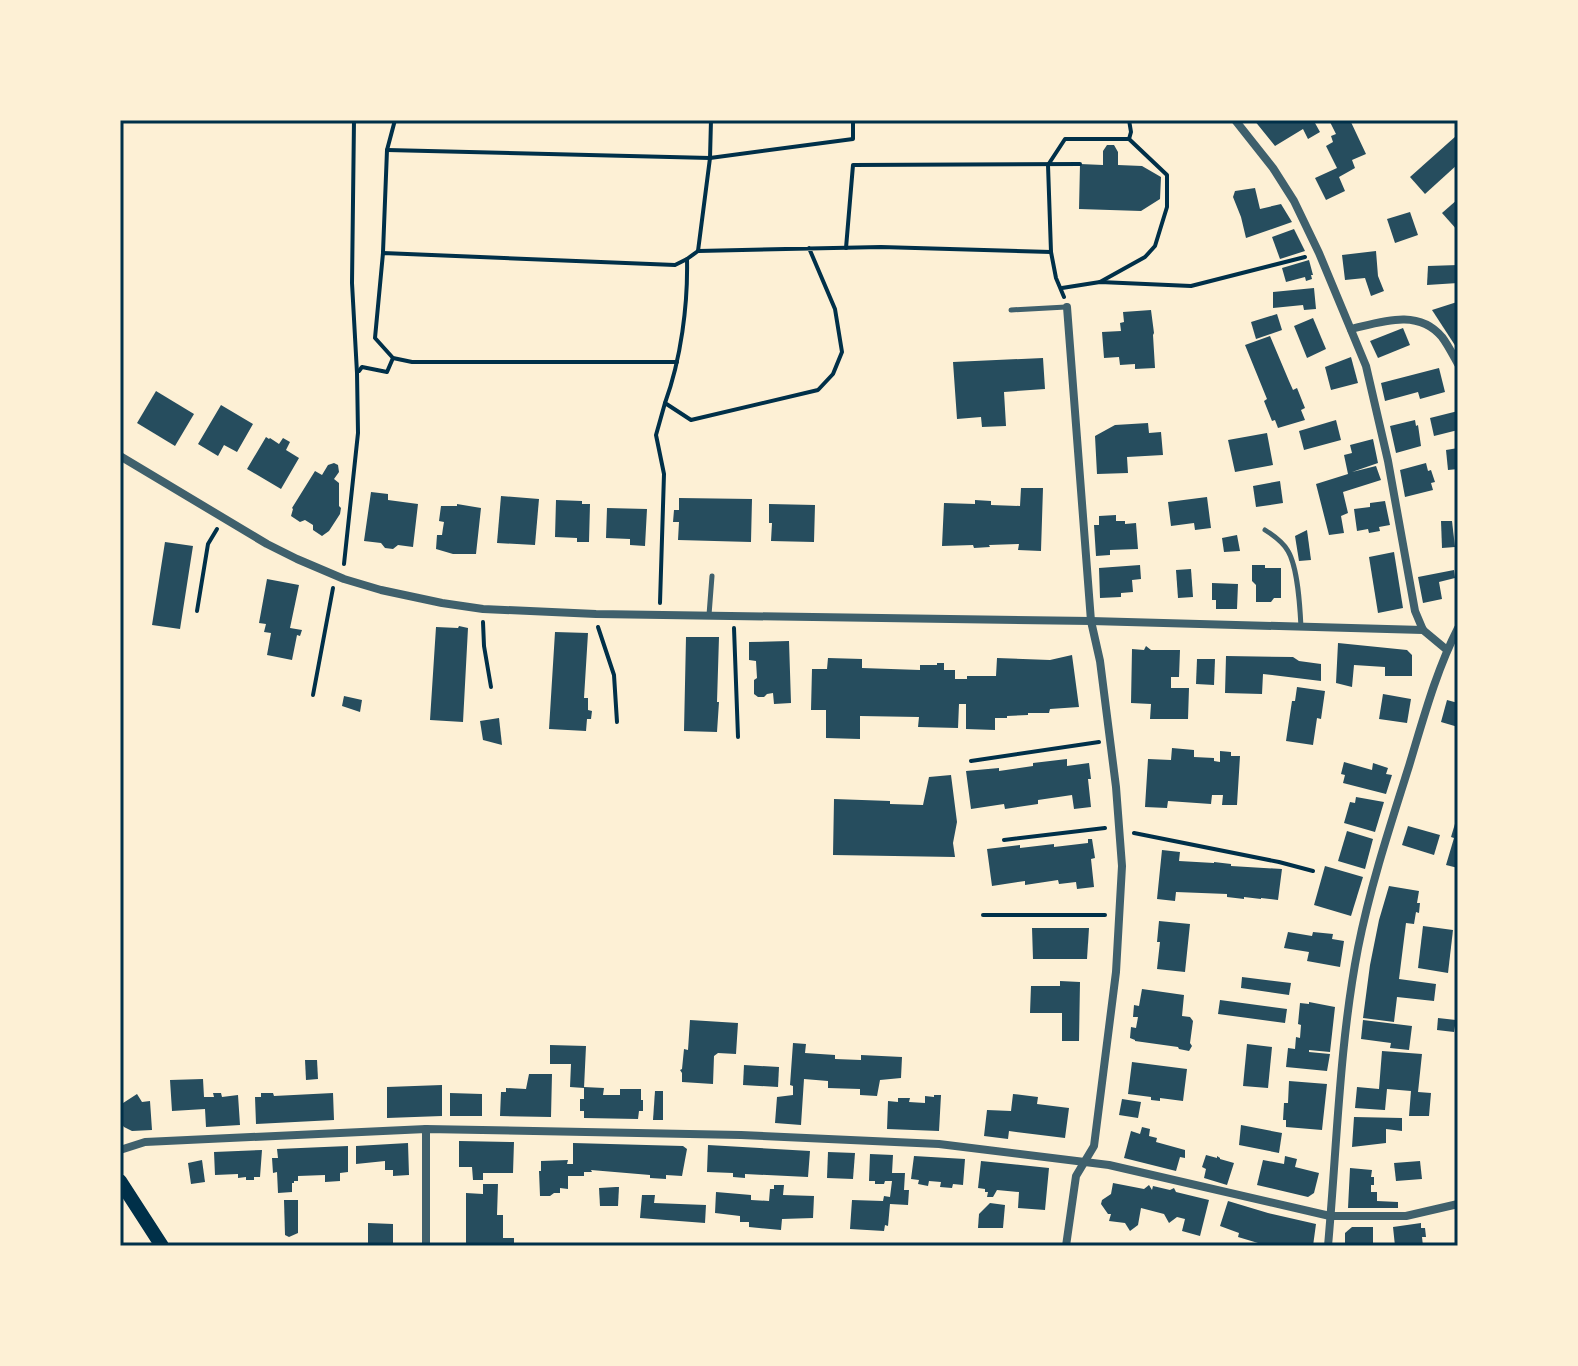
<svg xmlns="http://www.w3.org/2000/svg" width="1578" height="1366" viewBox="0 0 1578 1366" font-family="Spectral,serif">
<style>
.building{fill:#264d5e}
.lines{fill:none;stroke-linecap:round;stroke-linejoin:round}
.path{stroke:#003049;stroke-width:4}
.service{stroke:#3f606c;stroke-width:5}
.minor{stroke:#3f606c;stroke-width:8}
.secondary{stroke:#003049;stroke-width:14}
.neatline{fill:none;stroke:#003049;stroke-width:3}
</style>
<rect width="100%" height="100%" fill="#fdf0d5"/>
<!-- building -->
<g class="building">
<polygon points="1254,120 1320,120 1315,123 1320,132 1308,139 1303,129 1275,146"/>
<polygon points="1334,120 1350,120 1366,154 1352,160 1355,168 1339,177 1345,191 1326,200 1315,178 1337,168 1326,146 1333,142 1331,136 1336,134 1330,122"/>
<polygon points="1456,136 1458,138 1458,164 1425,194 1410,177"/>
<polygon points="1107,145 1114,145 1118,152 1118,165 1142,166 1161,177 1160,199 1141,211 1079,209 1080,164 1103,165 1103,151"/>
<polygon points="1255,188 1260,209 1281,204 1292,222 1246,238 1241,217 1233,197 1235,191"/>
<polygon points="1458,199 1458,231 1442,213"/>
<polygon points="1410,212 1418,235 1395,243 1387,219"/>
<polygon points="1294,229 1305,251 1280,259 1272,237"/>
<polygon points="1376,251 1378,276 1384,291 1371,296 1365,278 1345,280 1342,255"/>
<polygon points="1309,260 1313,275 1311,275 1312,279 1306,281 1305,277 1286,282 1282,268"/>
<polygon points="1458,265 1458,283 1427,285 1428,266"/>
<polygon points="1314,288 1316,309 1304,310 1303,305 1273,308 1273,292"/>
<polygon points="1457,302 1458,304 1458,350 1432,310"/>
<polygon points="1151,310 1154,333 1153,335 1155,368 1135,369 1135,364 1120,365 1119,357 1104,358 1102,332 1121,331 1120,323 1124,322 1123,312"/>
<polygon points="1277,314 1282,330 1256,339 1251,322"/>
<polygon points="1313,318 1326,349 1307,358 1294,326"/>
<polygon points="1403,328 1410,345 1378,358 1370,341"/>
<polygon points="1270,336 1289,381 1293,390 1297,388 1305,408 1301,410 1305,420 1278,428 1275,420 1272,421 1264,401 1267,399 1245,345"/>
<polygon points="1351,357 1358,383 1331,390 1325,367"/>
<polygon points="1043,358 1045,389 1004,392 1006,426 982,427 981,417 957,419 953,362"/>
<polygon points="1439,368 1445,392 1420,399 1418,392 1385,401 1381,383"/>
<polygon points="156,391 194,414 175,446 137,423"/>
<polygon points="221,405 253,424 237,452 224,445 218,456 198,444"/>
<polygon points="1458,411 1458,430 1434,436 1430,418"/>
<polygon points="1336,420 1341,440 1304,450 1299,431"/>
<polygon points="1415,420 1416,426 1418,425 1421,446 1396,453 1390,426"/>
<polygon points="1148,423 1149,433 1161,432 1163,455 1127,457 1128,473 1097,474 1095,436 1115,425"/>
<polygon points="1267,433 1273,465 1235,472 1228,440"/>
<polygon points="266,437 269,439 270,438 279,444 283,438 290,442 286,450 299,458 281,489 247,469"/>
<polygon points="1373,439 1378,463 1352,472 1376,466 1381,480 1343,492 1348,513 1341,516 1344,533 1329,535 1316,484 1348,474 1344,455 1352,453 1350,445"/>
<polygon points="1458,448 1458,469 1448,470 1446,450"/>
<polygon points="334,463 338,465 339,472 334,479 339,483 339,506 341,508 340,514 329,531 322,536 313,530 313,525 305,520 300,522 291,516 293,509 292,508 315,471 322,475 328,465"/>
<polygon points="1426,463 1428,471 1431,470 1435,482 1431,483 1433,490 1405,497 1400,470"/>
<polygon points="1280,481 1283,503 1256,507 1253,486"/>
<polygon points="1021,488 1043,488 1041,551 1018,550 1019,544 989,545 990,547 974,548 973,545 942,546 944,503 975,504 975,500 991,501 991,505 1020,506"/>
<polygon points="371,492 388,494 388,500 418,504 413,547 398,545 393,549 385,548 381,543 364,541"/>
<polygon points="501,496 539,499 535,545 497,543"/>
<polygon points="1207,497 1211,528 1195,530 1194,523 1171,526 1168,502"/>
<polygon points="679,498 752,499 751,542 678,540 679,522 673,522 674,510 679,510"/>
<polygon points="556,500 582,501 582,504 590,504 589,542 577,542 577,538 555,537"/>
<polygon points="1385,501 1390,525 1379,527 1380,531 1369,533 1368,529 1357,531 1354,509 1370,507 1370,503"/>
<polygon points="457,504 481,508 476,554 453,554 436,549 437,535 442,535 443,528 444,522 439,521 441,506 457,506"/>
<polygon points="769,504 815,505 814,542 771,541 772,523 769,523"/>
<polygon points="607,508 647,509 645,546 630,545 630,539 606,538"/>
<polygon points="1116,515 1116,521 1125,521 1125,524 1136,523 1138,549 1110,550 1110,555 1096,556 1094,525 1099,525 1099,516"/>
<polygon points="1441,521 1452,521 1455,547 1442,548"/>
<polygon points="1307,530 1311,560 1299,561 1295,536"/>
<polygon points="1237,535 1240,551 1224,552 1222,538"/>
<polygon points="165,542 193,546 180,629 152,625"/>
<polygon points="1394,552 1403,608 1378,613 1369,557"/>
<polygon points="1140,565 1141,579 1132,580 1133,592 1121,593 1121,597 1100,598 1099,568"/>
<polygon points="1252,565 1265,565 1265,568 1281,568 1281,598 1274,598 1271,602 1256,602 1256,585 1252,581"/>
<polygon points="1191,569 1193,597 1178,598 1176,570"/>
<polygon points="1454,570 1455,578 1439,582 1442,599 1423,603 1418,577"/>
<polygon points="267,579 299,585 290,628 302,630 300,636 297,635 292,660 267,655 271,633 264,632 266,624 259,623"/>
<polygon points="1212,583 1238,584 1237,609 1216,609 1216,600 1212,600"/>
<polygon points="459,626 468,628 463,722 430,720 436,627 458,628"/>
<polygon points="555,632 588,633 584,698 588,698 588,710 592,711 591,719 587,719 586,731 549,729"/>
<polygon points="686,637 719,637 717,702 719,702 717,732 684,731"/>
<polygon points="789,641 791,703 774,704 773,693 767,694 764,697 758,697 754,694 754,680 757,678 756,661 749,660 749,642"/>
<polygon points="1338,643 1407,650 1412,655 1412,676 1385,676 1385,667 1354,665 1352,687 1336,683"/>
<polygon points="1146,646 1151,650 1180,650 1179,677 1171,677 1171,688 1189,688 1188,719 1150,719 1151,704 1131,703 1132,649 1144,650"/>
<polygon points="1072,655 1079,707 1050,709 1049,713 1028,713 1028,715 1007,716 1007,718 995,718 995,730 966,729 966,704 959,704 958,728 918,727 919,717 860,716 860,739 826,738 826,710 811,710 812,669 827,669 828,658 862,659 862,668 920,670 920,665 937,665 937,663 944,663 944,670 955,670 955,679 967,679 967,676 996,676 997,658 1050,660"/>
<polygon points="1226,656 1293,657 1299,661 1321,664 1321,681 1263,674 1262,694 1225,693"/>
<polygon points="1197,659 1215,659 1214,685 1196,684"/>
<polygon points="1297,687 1325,691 1321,719 1317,718 1313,745 1286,741 1292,701 1295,701"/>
<polygon points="1383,694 1411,699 1407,723 1379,719"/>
<polygon points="344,696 362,700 360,712 342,706"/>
<polygon points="1447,700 1458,703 1458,727 1441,722"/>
<polygon points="499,718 502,745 483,740 480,721"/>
<polygon points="1172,748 1194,750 1194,757 1214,758 1214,761 1220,762 1220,751 1231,752 1231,756 1240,756 1237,805 1222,805 1223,795 1212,795 1211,804 1168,801 1167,808 1145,807 1148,759 1171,760"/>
<polygon points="1067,759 1067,766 1089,763 1091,779 1088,779 1091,807 1074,809 1072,795 1038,800 1038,804 1005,809 1004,804 971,809 966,771 999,768 999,771 1033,766 1033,763"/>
<polygon points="1344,762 1372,770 1373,763 1388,768 1386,774 1392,775 1386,794 1343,783 1345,775 1341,774"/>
<polygon points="951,775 957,822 953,843 955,857 833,855 834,799 890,801 890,804 923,805 929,777"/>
<polygon points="1356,797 1384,802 1375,832 1344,823 1350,802 1355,803"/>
<polygon points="1457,817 1458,817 1458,868 1446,865 1454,838 1451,837"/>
<polygon points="1408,826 1440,835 1434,855 1402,845"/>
<polygon points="1347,831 1373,839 1365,869 1338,861"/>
<polygon points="1088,839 1092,839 1095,858 1091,859 1094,887 1077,889 1076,882 1059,884 1058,880 1025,885 1025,881 992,886 987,849 1020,845 1020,848 1054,844 1054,847 1088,843"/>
<polygon points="1162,850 1180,852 1179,861 1214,863 1214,862 1231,864 1231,866 1282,869 1278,900 1261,898 1261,899 1244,897 1244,899 1227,897 1227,894 1176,892 1175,901 1157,899"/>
<polygon points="1325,866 1363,877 1351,916 1314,905"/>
<polygon points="1389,886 1419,891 1417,903 1420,903 1419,913 1416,912 1414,924 1406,923 1399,979 1436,984 1434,1001 1397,997 1394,1022 1363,1018 1370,965 1379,920"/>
<polygon points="1159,921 1190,924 1185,972 1157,969 1160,942 1157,942"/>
<polygon points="1423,926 1453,930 1448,973 1418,968"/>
<polygon points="1032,928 1089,928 1087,959 1033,959"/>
<polygon points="1288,932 1312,936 1313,932 1333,934 1332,939 1344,941 1340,967 1307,961 1309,952 1284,948"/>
<polygon points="1242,977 1291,983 1289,995 1241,988"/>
<polygon points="1060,981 1080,982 1079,1041 1062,1041 1062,1013 1030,1013 1031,986 1060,986"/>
<polygon points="1142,989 1184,995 1182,1016 1190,1017 1193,1021 1190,1043 1192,1046 1189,1051 1179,1049 1178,1047 1135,1041 1135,1040 1130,1038 1131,1027 1136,1028 1138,1017 1133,1017 1134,1005 1139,1006"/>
<polygon points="1220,1000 1287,1009 1285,1023 1218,1014"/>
<polygon points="1309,1002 1335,1007 1330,1052 1309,1050 1309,1052 1330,1054 1327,1071 1286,1067 1288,1048 1295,1049 1296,1037 1300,1038 1301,1025 1298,1024 1300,1003 1309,1004"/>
<polygon points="1438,1018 1456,1020 1454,1032 1437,1030"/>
<polygon points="690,1020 738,1023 736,1054 718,1053 714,1056 713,1084 682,1082 682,1073 680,1070 682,1069 684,1049 688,1050"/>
<polygon points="1363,1020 1412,1026 1409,1050 1390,1048 1391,1043 1361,1039"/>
<polygon points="793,1043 806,1044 805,1053 835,1055 835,1059 861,1060 861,1055 902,1057 901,1078 880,1080 877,1096 860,1095 860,1089 828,1088 828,1081 804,1079 801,1125 775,1123 777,1097 793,1095 793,1086 790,1085"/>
<polygon points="1247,1044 1272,1047 1268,1088 1243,1086"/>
<polygon points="550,1045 586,1046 584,1088 570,1087 571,1064 550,1064"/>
<polygon points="1382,1051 1422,1054 1418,1092 1431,1093 1429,1116 1409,1116 1411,1091 1387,1089 1385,1110 1384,1110 1355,1108 1357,1087 1379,1089"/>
<polygon points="305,1060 317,1060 318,1079 306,1080"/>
<polygon points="1132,1062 1187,1069 1183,1101 1160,1098 1160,1101 1151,1100 1151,1097 1128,1094"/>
<polygon points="744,1065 779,1067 778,1087 743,1085"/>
<polygon points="529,1074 552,1074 551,1117 500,1116 501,1092 506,1092 506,1088 526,1089"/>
<polygon points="203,1079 204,1097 214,1097 213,1093 221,1093 222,1097 238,1095 240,1125 206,1127 205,1109 172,1111 170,1080"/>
<polygon points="1289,1081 1327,1084 1322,1130 1286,1127 1286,1120 1283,1120 1284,1103 1288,1103"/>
<polygon points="442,1085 442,1116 387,1118 387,1087"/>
<polygon points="584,1087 604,1088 603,1095 620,1095 620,1089 641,1089 641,1100 643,1100 643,1111 639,1111 638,1119 584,1118 584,1111 580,1111 580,1099 584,1099"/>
<polygon points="655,1091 663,1091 663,1120 653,1120"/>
<polygon points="261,1093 273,1093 274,1096 333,1093 334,1120 256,1124 255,1097 261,1097"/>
<polygon points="450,1093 482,1094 482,1116 450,1116"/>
<polygon points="137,1094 142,1102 150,1101 152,1130 132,1131 124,1127 120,1122 120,1105"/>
<polygon points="1013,1094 1038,1097 1037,1104 1069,1108 1065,1138 1009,1131 1008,1139 984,1136 987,1110 1011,1111"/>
<polygon points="934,1095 941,1095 939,1131 887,1129 888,1101 898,1102 898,1098 910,1098 909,1102 925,1103 925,1096 934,1097"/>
<polygon points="1122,1099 1141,1102 1138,1118 1119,1115"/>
<polygon points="1354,1117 1402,1118 1402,1131 1386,1129 1386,1143 1352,1147"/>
<polygon points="1241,1125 1282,1133 1279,1153 1239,1145"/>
<polygon points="1142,1127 1150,1129 1149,1136 1157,1138 1156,1142 1185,1150 1185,1158 1180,1157 1176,1171 1124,1158 1131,1131 1140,1134"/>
<polygon points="459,1141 514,1142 513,1173 483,1173 483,1180 473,1180 472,1167 459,1167"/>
<polygon points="408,1143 409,1175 393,1176 393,1170 385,1170 385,1161 356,1164 356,1146"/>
<polygon points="573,1143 683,1146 687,1149 682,1176 666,1175 666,1179 650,1178 650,1175 591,1170 592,1172 584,1172 584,1176 568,1176 568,1189 560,1188 560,1193 554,1193 550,1196 540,1196 539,1171 541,1171 541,1161 568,1160 567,1164 573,1164"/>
<polygon points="708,1145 810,1151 808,1177 745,1174 745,1178 733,1177 733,1173 707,1172"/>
<polygon points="348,1146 348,1172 340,1173 340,1181 325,1182 325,1175 298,1176 298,1181 294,1181 294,1183 292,1183 292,1192 278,1193 277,1172 273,1173 272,1158 278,1158 277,1149"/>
<polygon points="262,1150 260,1177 254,1177 254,1180 246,1180 246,1177 238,1178 238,1174 215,1175 214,1152"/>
<polygon points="828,1152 855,1153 853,1179 827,1178"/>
<polygon points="870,1154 893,1155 892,1173 905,1173 904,1190 909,1190 908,1205 890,1204 888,1226 885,1225 884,1231 850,1229 852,1200 883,1201 884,1196 890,1197 892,1181 885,1181 884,1184 875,1184 875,1181 869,1181"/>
<polygon points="1206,1155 1217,1158 1217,1156 1220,1158 1220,1159 1234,1163 1227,1185 1204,1178 1206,1169 1202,1167"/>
<polygon points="914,1156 965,1159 963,1185 953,1184 952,1188 940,1187 941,1182 929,1181 928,1186 918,1184 919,1180 911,1179"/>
<polygon points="1285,1156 1297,1159 1295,1167 1319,1173 1314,1193 1308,1197 1257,1185 1263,1160 1284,1164"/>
<polygon points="202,1160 205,1182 191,1184 188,1163"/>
<polygon points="981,1161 1049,1168 1045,1210 1018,1208 1019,1192 997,1190 993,1197 987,1197 988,1192 985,1192 985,1189 978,1188"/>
<polygon points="1420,1161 1422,1179 1396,1181 1394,1163"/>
<polygon points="1350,1168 1372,1170 1371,1177 1374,1177 1374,1185 1371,1185 1371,1192 1377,1192 1377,1201 1398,1202 1398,1208 1348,1208"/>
<polygon points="1113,1183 1144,1189 1149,1185 1152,1190 1153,1186 1170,1190 1174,1188 1176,1192 1209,1200 1200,1236 1182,1231 1185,1219 1177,1217 1169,1223 1164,1214 1141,1208 1138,1225 1130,1231 1125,1223 1109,1221 1111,1214 1108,1214 1101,1204 1102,1200 1111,1194"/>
<polygon points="483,1184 498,1184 497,1215 503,1215 503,1238 514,1238 514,1246 466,1246 466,1193 483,1194"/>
<polygon points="774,1185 784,1185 783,1195 814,1196 813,1218 782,1219 781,1230 749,1227 749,1222 740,1222 740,1216 715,1213 716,1192 751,1195 751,1200 769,1201 770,1189 774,1189"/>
<polygon points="616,1187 619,1187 618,1206 600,1206 599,1188"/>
<polygon points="642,1195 655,1195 654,1203 706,1205 705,1223 640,1218"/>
<polygon points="284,1200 298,1200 298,1233 289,1237 285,1235"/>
<polygon points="1228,1201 1268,1213 1316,1224 1313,1246 1257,1246 1258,1243 1238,1237 1239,1233 1220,1226"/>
<polygon points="990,1203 1005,1205 1003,1228 978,1228 979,1214"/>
<polygon points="368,1223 393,1224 393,1246 368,1246"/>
<polygon points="1421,1223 1421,1228 1425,1228 1426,1237 1422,1237 1423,1246 1395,1246 1393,1227"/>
<polygon points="1352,1227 1373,1227 1373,1246 1345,1246 1345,1233"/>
</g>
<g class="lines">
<!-- path -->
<g class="path">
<polyline points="1129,139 1131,132 1129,120"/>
<polyline points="387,150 710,158 853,139 853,120"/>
<path d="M 809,248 L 835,309 L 842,352 L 833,374 L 818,390 L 691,420 L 665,403 C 681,359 688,305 687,259 L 698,251 L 881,247 L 1051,252"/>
<polyline points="846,248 853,165 1080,164"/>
<polyline points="698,251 710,158 711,120"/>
<polyline points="383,252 387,150 395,120"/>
<polyline points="1062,288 1100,282 1191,286 1305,257"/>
<polyline points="1064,297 1056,278 1051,252 1048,165 1065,139 1129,139 1167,175 1167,207 1155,246 1145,257 1100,282"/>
<polyline points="677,362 412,362 393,358 375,338 383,253 675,265 687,259"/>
<polyline points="359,371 362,367 387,372 393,358"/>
<polyline points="344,564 358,433 357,373 352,283 354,120"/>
<polyline points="660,603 664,474 656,435 665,403"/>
<polyline points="197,611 208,544 217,529"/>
<polyline points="483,622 484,646 491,687"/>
<polyline points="598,627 614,675 617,722"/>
<polyline points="734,628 738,737"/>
<polyline points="313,695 333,588"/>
<polyline points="971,761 1099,742"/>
<polyline points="1134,833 1279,862 1313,871"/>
<polyline points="1004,840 1105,828"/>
<polyline points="983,915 1105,915"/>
</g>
<!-- service -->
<g class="service">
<polyline points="1011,310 1066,307"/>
<path d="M 1265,530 C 1273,535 1283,542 1288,551 C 1298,568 1300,607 1301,627"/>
<polyline points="709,615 712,576"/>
</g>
<!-- minor -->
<g class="minor">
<polyline points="1235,120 1273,168 1294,201 1319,253 1366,366 1388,461 1415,611 1423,630 1447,650"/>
<path d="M 1351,329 C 1381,322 1418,308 1442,337 C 1448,345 1453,355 1458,364"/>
<polyline points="120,456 267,544 297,559 344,579 381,590 442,603 483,609 596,614 1091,621 1423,630"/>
<polyline points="120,1150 145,1142 426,1129 741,1135 939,1144 1109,1165 1330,1216 1406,1216 1458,1204"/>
<polyline points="426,1246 426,1129"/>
<polyline points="1066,1246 1076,1176 1094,1146 1116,972 1122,866 1116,787 1100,661 1091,621 1067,307"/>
<path d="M 1328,1246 C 1337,1147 1339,1046 1358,948 C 1370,887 1390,826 1409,766 C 1423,720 1436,671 1458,628"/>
</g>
<!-- secondary -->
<polyline class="secondary" points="120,1181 162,1246"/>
</g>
<!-- border -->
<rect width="1578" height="1366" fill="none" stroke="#fdf0d5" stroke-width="244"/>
<rect x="122" y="122" width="1334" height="1122" class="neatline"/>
</svg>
